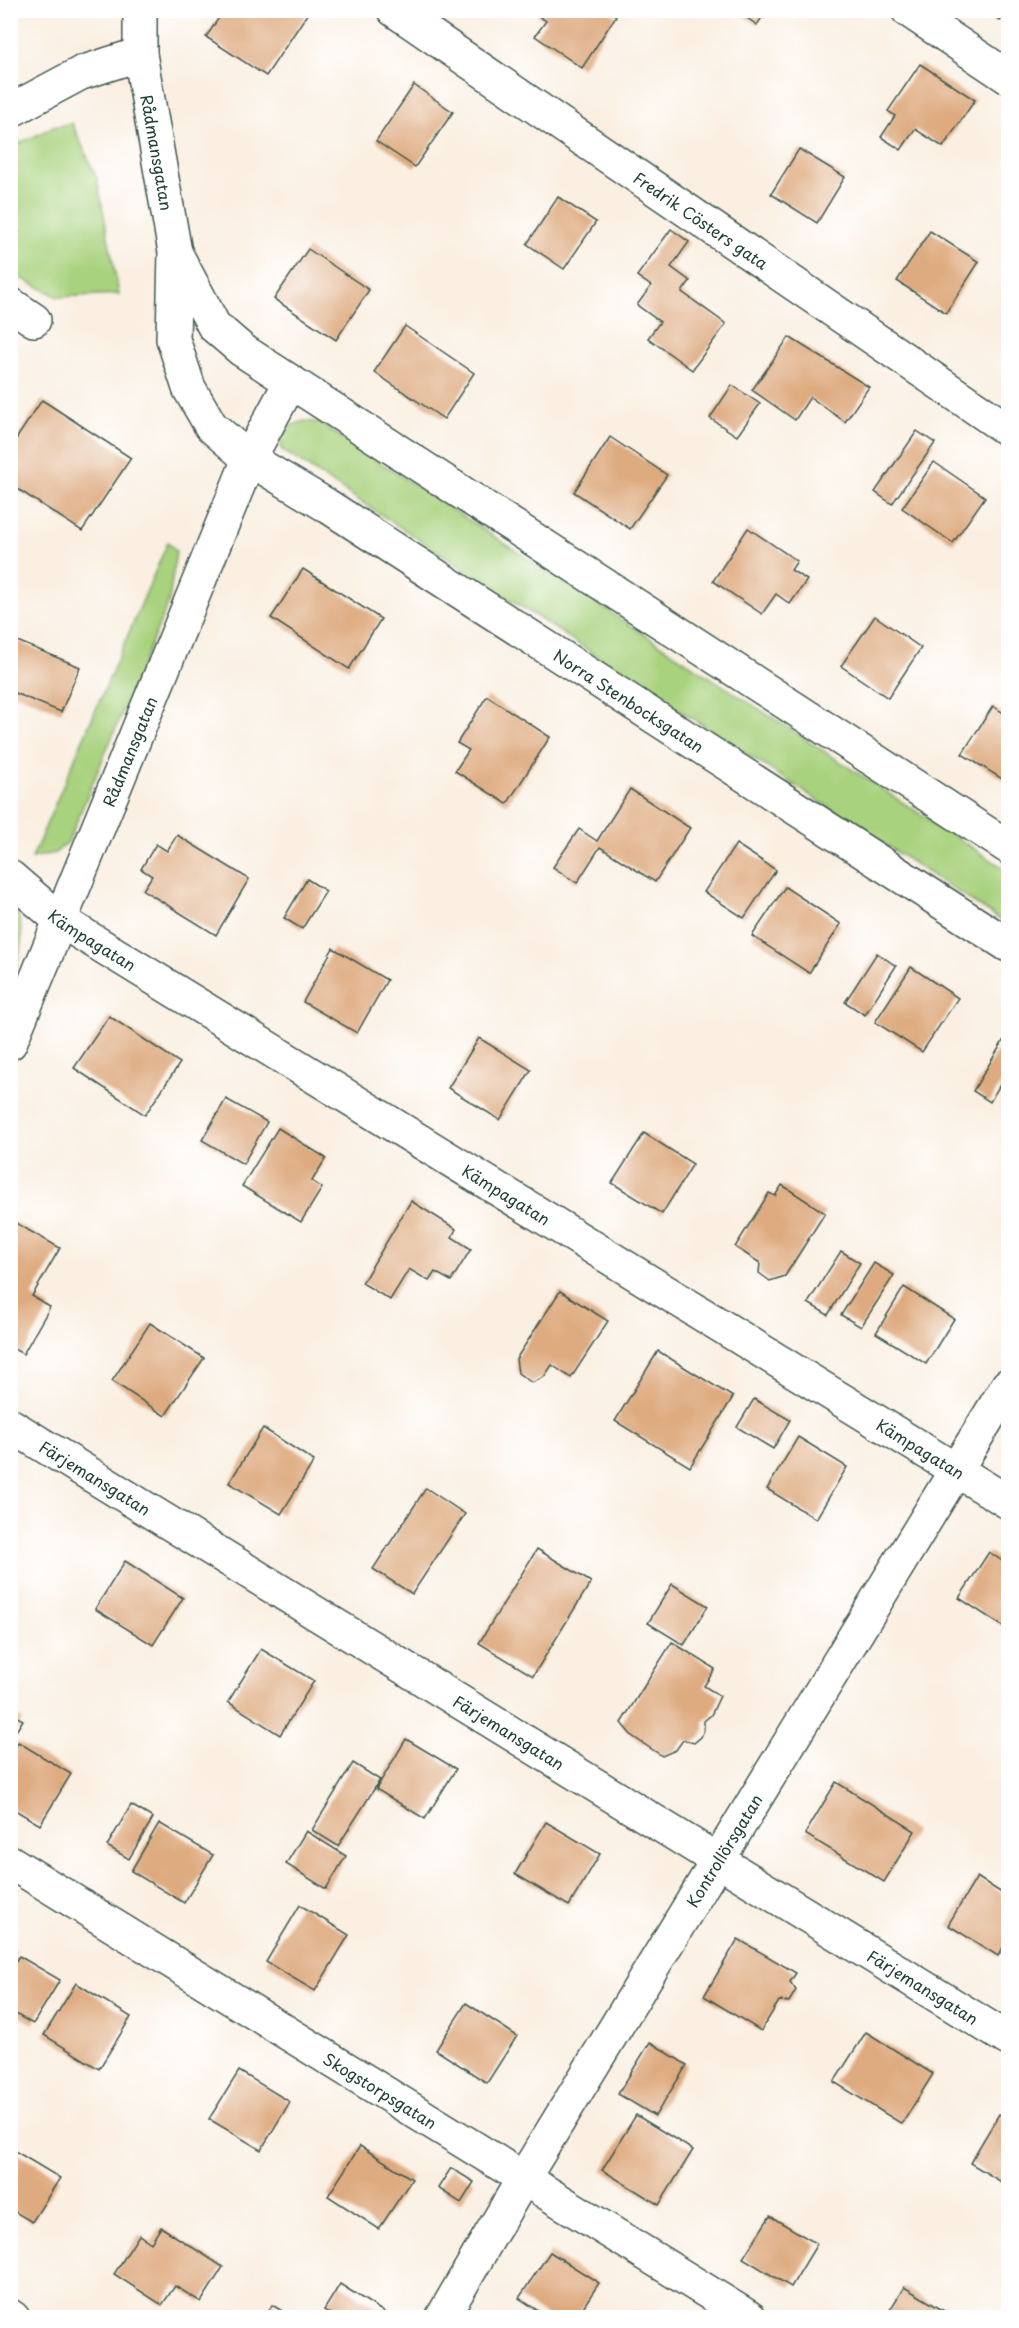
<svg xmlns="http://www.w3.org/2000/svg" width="1019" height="2328" viewBox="0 0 1019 2328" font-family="'Playpen Sans',sans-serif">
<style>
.green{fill:#a8d27d;stroke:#648858;stroke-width:1.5}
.building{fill:#deaa7f}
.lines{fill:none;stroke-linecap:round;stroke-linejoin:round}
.minor-casing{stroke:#40584e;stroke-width:36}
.minor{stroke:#fff;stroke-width:33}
.labels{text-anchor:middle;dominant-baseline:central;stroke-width:6;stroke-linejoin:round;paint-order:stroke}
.street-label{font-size:16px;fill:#1f3d34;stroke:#fff}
</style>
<rect width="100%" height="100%" fill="#fff"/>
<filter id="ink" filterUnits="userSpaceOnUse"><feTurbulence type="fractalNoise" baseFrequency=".0167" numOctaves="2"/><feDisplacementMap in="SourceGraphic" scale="12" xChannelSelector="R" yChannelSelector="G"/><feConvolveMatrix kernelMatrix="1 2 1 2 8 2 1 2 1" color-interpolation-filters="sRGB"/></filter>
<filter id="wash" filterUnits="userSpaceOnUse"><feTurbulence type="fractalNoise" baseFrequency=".008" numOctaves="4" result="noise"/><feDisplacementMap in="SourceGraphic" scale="24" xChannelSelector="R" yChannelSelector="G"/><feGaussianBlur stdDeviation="1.35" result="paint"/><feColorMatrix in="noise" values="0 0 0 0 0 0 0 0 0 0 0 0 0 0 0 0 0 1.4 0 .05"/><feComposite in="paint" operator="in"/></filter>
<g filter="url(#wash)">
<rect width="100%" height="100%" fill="#faefe1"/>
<!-- green -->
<g class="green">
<polygon points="72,123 97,179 119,294 58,297 11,273 10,148 53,127"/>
<polygon points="304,421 318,422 1008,871 1008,925 282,450 280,439 291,426"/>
<polygon points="168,542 176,551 169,601 68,842 55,853 32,858"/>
<path d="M 14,900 C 25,934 24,945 11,979 L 10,907 Z"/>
</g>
<g id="blocks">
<!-- building -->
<g class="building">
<polygon points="224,10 310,10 266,76 206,37"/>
<polygon points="540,10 608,10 616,16 582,68 535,36 546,21 537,15"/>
<polygon points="736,10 767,10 757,25"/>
<polygon points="985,10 1008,10 1008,16 1006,14 1000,21"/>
<polygon points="920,64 975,100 943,147 915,129 901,150 881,137 895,116 888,111"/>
<polygon points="414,85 453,112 415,167 376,141"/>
<polygon points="799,149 845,177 817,223 771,194"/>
<polygon points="558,197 596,222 564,269 527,244"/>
<polygon points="10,226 19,232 10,244"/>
<polygon points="671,229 689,242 671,267 690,281 682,292 726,324 692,370 648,338 660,322 637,305 651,286 637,276"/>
<polygon points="930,231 979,262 946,313 897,281"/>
<polygon points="308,249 369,290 336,340 274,299"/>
<polygon points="405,326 474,373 444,419 374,372"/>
<polygon points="789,337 869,387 845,422 810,397 795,420 752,390"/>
<polygon points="732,385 760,404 737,436 710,418"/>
<polygon points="42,400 131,458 82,531 10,484 10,448"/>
<polygon points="917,431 935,443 892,504 875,492"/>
<polygon points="610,437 667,475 630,529 574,492"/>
<polygon points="934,462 985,497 953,543 902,508"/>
<polygon points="748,528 797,561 791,570 807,580 790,604 776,594 762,614 713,581"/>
<polygon points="303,569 381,619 349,669 271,618"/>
<polygon points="875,616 921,648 888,698 841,666"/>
<polygon points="10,638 80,667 61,712 10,691"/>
<polygon points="487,696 550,737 507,804 455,771 469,750 457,743"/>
<polygon points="993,706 1008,716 1007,782 962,754"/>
<polygon points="630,789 690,828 655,882 600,847 577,883 553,867 579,829 597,841"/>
<polygon points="177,835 249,879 216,935 143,890 152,876 141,869 156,844 167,851"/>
<polygon points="736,844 776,870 744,918 704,892"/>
<polygon points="307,879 326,891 302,929 284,918"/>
<polygon points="785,887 841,924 809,973 752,936"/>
<polygon points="333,948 387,980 357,1033 303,1002"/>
<polygon points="877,953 896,966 865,1015 845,1002"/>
<polygon points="911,967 958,998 922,1052 875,1022"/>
<polygon points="109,1016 180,1063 145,1115 74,1068"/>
<polygon points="1008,1033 1008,1071 990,1102 973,1091"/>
<polygon points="479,1038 531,1070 500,1120 448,1088"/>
<polygon points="226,1099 267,1122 243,1164 202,1140"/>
<polygon points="1008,1099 1008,1112 1002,1108"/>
<polygon points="278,1128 326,1158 312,1181 322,1188 301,1222 242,1186"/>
<polygon points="644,1133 693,1164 662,1214 612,1183"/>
<polygon points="782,1185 825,1213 785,1276 770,1281 759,1273 760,1263 735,1247 769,1193 775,1196"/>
<polygon points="411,1201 456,1229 452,1237 471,1249 451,1281 435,1272 429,1281 409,1269 390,1300 362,1283"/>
<polygon points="14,1222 60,1248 32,1296 50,1307 23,1354 10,1347 10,1228"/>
<polygon points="841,1251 860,1263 828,1315 808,1303"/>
<polygon points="874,1263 894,1275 861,1327 841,1315"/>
<polygon points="904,1287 954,1319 926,1364 876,1333"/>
<polygon points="560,1291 608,1321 571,1378 552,1365 544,1377 532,1383 518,1373 516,1359"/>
<polygon points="150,1323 204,1358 165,1416 112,1381"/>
<polygon points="658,1351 733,1397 690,1467 615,1421"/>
<polygon points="754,1399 790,1420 773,1449 737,1427"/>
<polygon points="263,1428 314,1461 281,1514 229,1483"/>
<polygon points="798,1437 847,1467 816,1519 767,1489"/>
<polygon points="426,1488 465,1514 412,1594 373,1569"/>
<polygon points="537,1549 591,1582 533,1676 479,1643"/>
<polygon points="989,1552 1008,1565 1008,1636 1004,1633 1007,1629 959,1598"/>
<polygon points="125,1561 183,1598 153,1645 95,1609"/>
<polygon points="672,1584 708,1606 684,1645 648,1623"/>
<polygon points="672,1642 715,1669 704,1686 720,1696 711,1715 704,1721 704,1730 701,1737 694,1743 683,1740 676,1750 662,1756 632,1736 621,1723"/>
<polygon points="261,1649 314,1681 280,1735 228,1702"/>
<polygon points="10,1713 23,1720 10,1741"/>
<polygon points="406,1739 456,1769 425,1819 376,1789"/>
<polygon points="18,1742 71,1774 40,1825 10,1807 10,1755"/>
<polygon points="353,1763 380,1780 338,1846 312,1830"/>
<polygon points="836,1782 915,1831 884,1882 805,1834"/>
<polygon points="131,1805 153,1818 129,1859 107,1846"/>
<polygon points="546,1822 600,1854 569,1906 515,1874"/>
<polygon points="159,1823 213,1855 184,1903 131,1871"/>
<polygon points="306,1831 346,1856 326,1889 286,1864"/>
<polygon points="977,1877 1008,1897 1008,1939 998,1956 948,1925"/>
<polygon points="300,1905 349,1935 315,1991 266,1962"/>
<polygon points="738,1939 796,1973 790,1982 796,1990 789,2002 779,2001 761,2031 704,1996"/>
<polygon points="10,1948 16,1951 10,1961"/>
<polygon points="19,1956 60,1980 33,2024 10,2011 10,1970"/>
<polygon points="76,1983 131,2017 99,2069 44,2035"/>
<polygon points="466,2003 517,2036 487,2083 436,2050"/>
<polygon points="866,2032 933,2074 902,2124 834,2082"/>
<polygon points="650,2042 687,2065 655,2116 618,2094"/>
<polygon points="239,2071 290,2102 261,2150 209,2119"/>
<polygon points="999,2114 1008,2119 1008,2186 970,2163"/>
<polygon points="636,2115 693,2150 659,2205 602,2170"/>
<polygon points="360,2146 412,2179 379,2229 328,2196"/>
<polygon points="10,2148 60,2178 32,2222 10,2209"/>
<polygon points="451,2168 474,2182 461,2203 438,2188"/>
<polygon points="770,2216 817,2244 791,2287 743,2258"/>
<polygon points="161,2227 223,2267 201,2302 175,2286 162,2305 114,2274 139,2235 151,2243"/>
<polygon points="550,2252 599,2283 576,2318 549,2318 519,2298"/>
<polygon points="340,2284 393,2318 336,2318 324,2310"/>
<polygon points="904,2287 956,2318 885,2318"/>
<polygon points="272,2305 294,2318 265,2318"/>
</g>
</g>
</g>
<g filter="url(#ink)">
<use href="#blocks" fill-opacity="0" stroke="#40584e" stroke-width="1.5"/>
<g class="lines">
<defs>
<g id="minor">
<path id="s1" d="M 140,10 L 140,54 L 175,252 L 173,339 L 189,388 L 211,426 L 249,459 L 326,505 L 1008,945"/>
<path id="s2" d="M 394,10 L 1008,430"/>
<polyline points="908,10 1008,77"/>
<polyline points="10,111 81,73 140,54"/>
<polyline points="176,254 214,326 242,350 1008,847"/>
<polyline points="10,304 34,320"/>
<path id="s3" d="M 10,877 L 61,921 L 1008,1502"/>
<path id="s4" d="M 10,1043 L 249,459 L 290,383"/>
<path id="s5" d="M 10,1425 L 1008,2039"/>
<path id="s6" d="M 10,1862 L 750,2318"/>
<polyline points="10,2316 13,2318"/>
<path id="s7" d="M 442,2318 L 523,2179 L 1008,1385"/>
</g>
</defs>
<!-- minor casing -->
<use href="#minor" class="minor-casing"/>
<!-- minor -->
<use href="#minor" class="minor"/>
</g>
</g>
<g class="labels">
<!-- street labels -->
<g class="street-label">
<text stroke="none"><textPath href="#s1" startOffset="144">Rådmansgatan</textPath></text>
<text stroke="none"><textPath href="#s2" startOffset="372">Fredrik Cösters gata</textPath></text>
<text stroke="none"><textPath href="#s1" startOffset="928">Norra Stenbocksgatan</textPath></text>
<text stroke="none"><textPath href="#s4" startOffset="315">Rådmansgatan</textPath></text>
<text stroke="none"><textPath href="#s3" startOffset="104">Kämpagatan</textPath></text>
<text stroke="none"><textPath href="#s3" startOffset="590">Kämpagatan</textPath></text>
<text stroke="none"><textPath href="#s3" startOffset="1076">Kämpagatan</textPath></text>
<text stroke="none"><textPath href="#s5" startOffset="100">Färjemansgatan</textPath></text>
<text stroke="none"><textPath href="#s5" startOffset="586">Färjemansgatan</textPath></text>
<text stroke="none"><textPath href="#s7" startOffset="546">Kontrollörsgatan</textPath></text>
<text stroke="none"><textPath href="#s5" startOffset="1072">Färjemansgatan</textPath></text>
<text stroke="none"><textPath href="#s6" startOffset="435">Skogstorpsgatan</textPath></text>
</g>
</g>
<!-- margin -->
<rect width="1019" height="2328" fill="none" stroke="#fff" stroke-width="36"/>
</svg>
